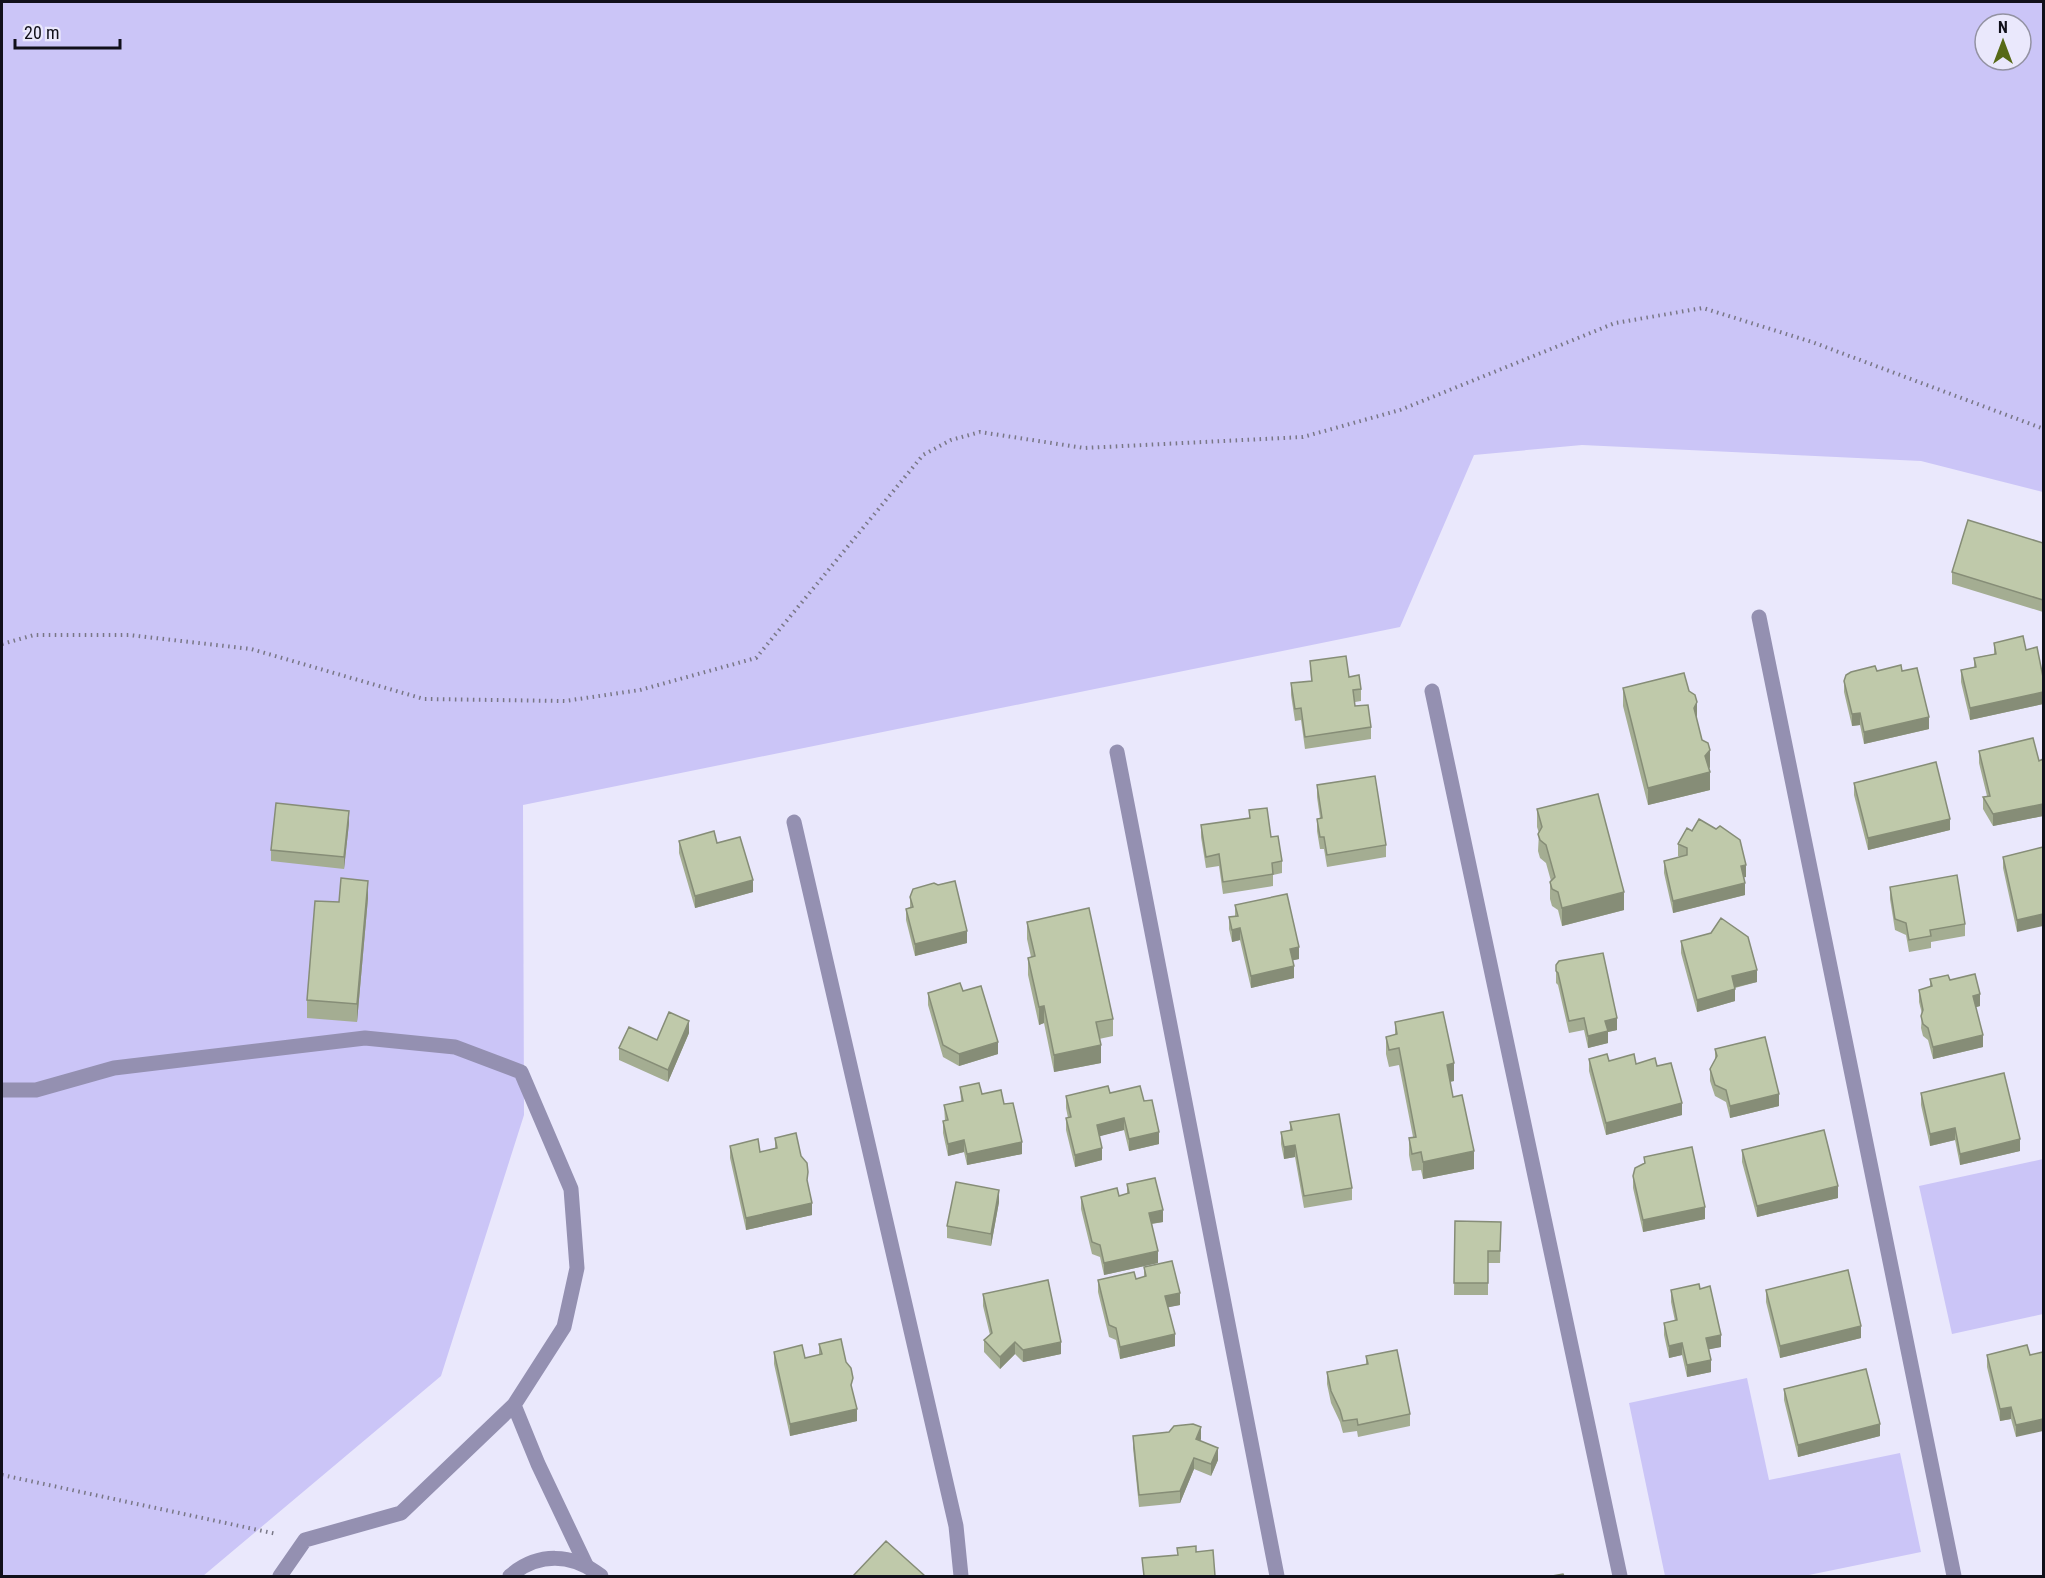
<svg xmlns="http://www.w3.org/2000/svg" width="2045" height="1578" font-family="'Roboto Condensed',sans-serif">
<style>
.green{fill:#cbc5f7;fill-rule:evenodd}
.lines{fill:none;stroke-linecap:round;stroke-linejoin:round}
.path{stroke:#797786;stroke-width:4;stroke-dasharray:1.5 4.5;stroke-linecap:butt}
.minor{stroke:#9490b1;stroke-width:15}
.tertiary{stroke:#9490b1;stroke-width:15}
.wall{fill:#a4ad92}
.shaded-wall{fill:#868d77}
.building{fill:#bfc9aa;stroke:#868d77;stroke-width:1.5}
</style>
<rect width="100%" height="100%" fill="#eae8fc"/>
<path class="green" d="M 2,2 L 2043,2 L 2043,492 L 1921,461 L 1582,445 L 1474,455 L 1400,627 L 523,805 L 524,1115 L 441,1376 L 203,1576 L 2,1576 ZM 1985,24 L 2021,24 L 2021,60 L 1985,60 Z
M 2043,1159 L 2043,1314 L 1952,1334 L 1919,1186 Z
M 1747,1378 L 1769,1480 L 1900,1453 L 1921,1552 L 1804,1576 L 1665,1576 L 1629,1403 Z"/>
<g class="lines">
<path class="path" d="M 2,644 L 34,635 L 129,635 L 251,649 L 424,699 L 565,701 L 640,690 L 756,658 L 923,455 L 951,440 L 980,432 L 1084,448 L 1303,437 L 1400,410 L 1615,323 L 1703,308 L 1812,342 L 2044,429
M 2,1475 L 277,1534"/>
<path class="minor" d="M 1759,617 L 1954,1576
M 1432,691 L 1620,1576
M 1117,752 L 1277,1576
M 794,822 L 956,1526 L 961,1576
M 2,1090 L 36,1090 L 114,1068 L 365,1038 L 455,1047 L 521,1072 L 571,1189 L 577,1268 L 564,1327 L 514,1405 L 538,1464 L 586,1565
M 280,1576 L 305,1540 L 401,1513 L 514,1405"/>
<path class="tertiary" d="M 510,1576 C 538,1552 572,1553 601,1576"/>
</g>
<path class="wall" d="M 2043,543 L 2043,612 L 1952,584 L 1952,572 Z
M 1994,643 L 2026,650 L 2043,677 L 2043,704 L 1970,720 L 1961,682 L 1961,670 L 1974,667 L 1974,658 L 1994,654 Z
M 1310,661 L 1349,677 L 1361,689 L 1361,701 L 1355,702 L 1355,706 L 1371,727 L 1371,739 L 1305,749 L 1301,720 L 1295,721 L 1291,695 L 1291,683 L 1311,681 Z
M 1877,671 L 1929,729 L 1864,744 L 1860,725 L 1852,726 L 1844,692 L 1844,681 Z
M 1623,688 L 1696,720 L 1702,740 L 1710,767 L 1709,769 L 1710,790 L 1648,805 L 1623,706 Z
M 1979,751 L 2039,761 L 2043,759 L 2043,816 L 1993,826 L 1983,809 L 1983,797 L 1987,796 L 1979,763 Z
M 1854,783 L 1950,830 L 1868,850 L 1854,795 Z
M 1317,785 L 1386,845 L 1386,857 L 1327,867 L 1324,849 L 1320,849 L 1317,831 L 1317,819 L 1320,818 L 1317,797 Z
M 1537,809 L 1624,910 L 1562,926 L 1558,910 L 1552,906 L 1550,899 L 1550,882 L 1551,881 L 1546,863 L 1540,858 L 1538,851 L 1539,833 L 1537,827 Z
M 1249,810 L 1271,837 L 1282,861 L 1282,873 L 1273,875 L 1273,886 L 1223,894 L 1219,866 L 1206,868 L 1201,837 L 1201,825 L 1249,818 Z
M 349,823 L 344,869 L 271,861 L 271,850 Z
M 679,841 L 717,843 L 753,892 L 695,908 L 679,853 Z
M 1678,844 L 1746,877 L 1744,877 L 1745,895 L 1673,913 L 1664,873 L 1664,861 L 1680,857 L 1678,856 Z
M 2043,847 L 2017,932 L 2003,868 L 2003,857 Z
M 938,885 L 967,943 L 915,956 L 906,920 L 906,909 L 910,907 L 910,897 Z
M 1890,887 L 1965,924 L 1965,936 L 1931,942 L 1931,948 L 1909,952 L 1906,935 L 1895,930 L 1890,899 Z
M 368,898 L 357,1022 L 307,1018 L 307,1000 L 339,902 Z
M 1235,905 L 1299,959 L 1292,960 L 1294,978 L 1251,988 L 1240,940 L 1232,942 L 1229,929 L 1229,917 L 1235,916 Z
M 1027,922 L 1113,1019 L 1113,1036 L 1099,1039 L 1101,1063 L 1054,1072 L 1044,1023 L 1039,1025 L 1028,975 L 1028,958 L 1031,957 L 1027,939 Z
M 1681,941 L 1757,982 L 1735,988 L 1735,1001 L 1697,1012 L 1681,953 Z
M 1556,971 L 1617,1030 L 1608,1032 L 1608,1043 L 1588,1048 L 1584,1030 L 1569,1033 L 1558,985 L 1556,983 Z
M 1930,979 L 1950,980 L 1980,1006 L 1976,1007 L 1983,1047 L 1933,1059 L 1928,1040 L 1923,1036 L 1921,1028 L 1922,1014 L 1919,1002 L 1919,990 L 1930,987 Z
M 963,991 L 998,1054 L 959,1066 L 943,1057 L 928,1005 L 928,993 Z
M 1395,1022 L 1454,1081 L 1450,1082 L 1453,1097 L 1474,1169 L 1423,1179 L 1421,1170 L 1412,1171 L 1409,1155 L 1409,1138 L 1413,1137 L 1399,1065 L 1389,1067 L 1386,1054 L 1386,1037 L 1395,1035 Z
M 689,1033 L 668,1082 L 619,1060 L 619,1048 Z
M 1715,1049 L 1779,1106 L 1730,1118 L 1726,1102 L 1715,1096 L 1710,1081 L 1710,1069 L 1715,1060 Z
M 1589,1059 L 1657,1066 L 1682,1115 L 1606,1135 L 1589,1071 Z
M 960,1087 L 982,1094 L 1004,1104 L 1022,1154 L 967,1165 L 964,1152 L 948,1156 L 943,1133 L 943,1121 L 945,1121 L 944,1105 L 961,1101 Z
M 1110,1093 L 1144,1101 L 1159,1144 L 1129,1151 L 1124,1130 L 1099,1136 L 1102,1160 L 1075,1167 L 1066,1130 L 1066,1118 L 1068,1118 L 1066,1108 L 1066,1096 Z
M 1921,1093 L 2020,1151 L 1960,1165 L 1955,1140 L 1930,1146 L 1921,1105 Z
M 1290,1122 L 1352,1188 L 1352,1200 L 1304,1208 L 1295,1157 L 1284,1159 L 1281,1144 L 1281,1132 L 1290,1130 Z
M 775,1138 L 808,1185 L 812,1215 L 746,1230 L 730,1158 L 730,1146 L 760,1152 L 775,1149 Z
M 1742,1150 L 1838,1198 L 1757,1217 L 1742,1162 Z
M 1644,1157 L 1705,1219 L 1643,1232 L 1633,1188 L 1633,1176 L 1644,1163 Z
M 1127,1184 L 1163,1222 L 1152,1224 L 1158,1263 L 1104,1275 L 1100,1257 L 1092,1254 L 1081,1209 L 1081,1197 L 1119,1196 L 1127,1194 Z
M 999,1202 L 991,1246 L 947,1238 L 947,1226 Z
M 1455,1221 L 1501,1222 L 1500,1263 L 1488,1263 L 1488,1295 L 1454,1295 Z
M 1144,1267 L 1180,1305 L 1168,1307 L 1175,1346 L 1120,1359 L 1116,1340 L 1109,1337 L 1098,1292 L 1098,1280 L 1136,1279 L 1144,1277 Z
M 1671,1290 L 1721,1347 L 1709,1349 L 1711,1372 L 1687,1377 L 1682,1355 L 1669,1358 L 1664,1335 L 1664,1323 L 1675,1321 L 1671,1302 Z
M 1766,1290 L 1861,1338 L 1780,1358 L 1766,1302 Z
M 983,1294 L 1061,1354 L 1023,1362 L 1015,1354 L 1000,1369 L 984,1352 L 984,1340 L 990,1335 L 983,1306 Z
M 819,1344 L 852,1391 L 857,1421 L 790,1436 L 774,1364 L 774,1352 L 805,1358 L 819,1355 Z
M 2027,1345 L 2016,1437 L 2011,1419 L 2000,1421 L 1987,1367 L 1987,1355 Z
M 1366,1356 L 1410,1414 L 1410,1426 L 1358,1437 L 1357,1431 L 1343,1433 L 1340,1422 L 1331,1403 L 1327,1384 L 1327,1372 L 1366,1364 Z
M 1784,1389 L 1880,1436 L 1798,1457 L 1784,1400 Z
M 1133,1436 L 1201,1439 L 1200,1440 L 1218,1460 L 1211,1476 L 1194,1469 L 1180,1503 L 1139,1507 L 1133,1448 Z"/>
<path class="shaded-wall" d="M 2043,692 L 2043,704 L 1970,720 L 1970,708 Z
M 1697,702 L 1697,719 L 1694,708 Z
M 1860,713 L 1860,725 L 1852,726 L 1852,714 Z
M 1929,717 L 1929,729 L 1864,744 L 1864,732 Z
M 1710,750 L 1710,767 L 1706,773 L 1710,772 L 1710,790 L 1648,805 L 1648,788 L 1705,756 Z
M 2043,804 L 2043,816 L 1993,826 L 1993,814 Z
M 349,811 L 349,823 L 344,869 L 344,857 Z
M 1950,819 L 1950,830 L 1868,850 L 1868,838 Z
M 1746,865 L 1746,877 L 1741,878 L 1741,866 Z
M 753,880 L 753,892 L 695,908 L 695,896 Z
M 368,881 L 368,898 L 357,1022 L 357,1004 Z
M 1745,883 L 1745,895 L 1673,913 L 1673,901 Z
M 1624,892 L 1624,910 L 1562,926 L 1562,908 Z
M 2043,914 L 2043,926 L 2017,932 L 2017,920 Z
M 1240,928 L 1240,940 L 1232,942 L 1232,930 Z
M 967,931 L 967,943 L 915,956 L 915,944 Z
M 1299,947 L 1299,959 L 1290,961 L 1290,949 Z
M 1294,966 L 1294,978 L 1251,988 L 1251,976 Z
M 1757,970 L 1757,982 L 1732,988 L 1732,976 Z
M 1735,989 L 1735,1001 L 1697,1012 L 1697,1000 Z
M 1980,994 L 1980,1006 L 1973,1008 L 1973,996 Z
M 1044,1006 L 1044,1023 L 1039,1025 L 1039,1007 Z
M 1617,1018 L 1617,1030 L 1608,1032 L 1608,1043 L 1588,1048 L 1588,1036 L 1605,1021 Z
M 689,1021 L 689,1033 L 668,1082 L 668,1070 Z
M 1983,1035 L 1983,1047 L 1933,1059 L 1933,1047 Z
M 998,1042 L 998,1054 L 959,1066 L 959,1054 Z
M 1101,1045 L 1101,1063 L 1054,1072 L 1054,1055 Z
M 1454,1063 L 1454,1081 L 1447,1082 L 1447,1065 Z
M 1779,1094 L 1779,1106 L 1730,1118 L 1730,1106 Z
M 1682,1103 L 1682,1115 L 1606,1135 L 1606,1123 Z
M 1124,1118 L 1124,1130 L 1097,1137 L 1097,1125 Z
M 1955,1128 L 1955,1140 L 1930,1146 L 1930,1134 Z
M 1159,1132 L 1159,1144 L 1129,1151 L 1129,1139 Z
M 2020,1139 L 2020,1151 L 1960,1165 L 1960,1154 Z
M 964,1140 L 964,1152 L 948,1156 L 948,1144 Z
M 1022,1142 L 1022,1154 L 967,1165 L 967,1154 Z
M 1295,1145 L 1295,1157 L 1284,1159 L 1284,1147 Z
M 1102,1148 L 1102,1160 L 1075,1167 L 1075,1155 Z
M 1474,1151 L 1474,1169 L 1423,1179 L 1423,1162 Z
M 1838,1186 L 1838,1198 L 1757,1217 L 1757,1206 Z
M 999,1190 L 999,1202 L 991,1246 L 991,1234 Z
M 812,1203 L 812,1215 L 746,1230 L 746,1218 Z
M 1705,1207 L 1705,1219 L 1643,1232 L 1643,1220 Z
M 1163,1210 L 1163,1222 L 1149,1224 L 1149,1213 Z
M 1158,1251 L 1158,1263 L 1104,1275 L 1104,1263 Z
M 1180,1293 L 1180,1305 L 1165,1308 L 1165,1296 Z
M 1861,1326 L 1861,1338 L 1780,1358 L 1780,1346 Z
M 1175,1334 L 1175,1346 L 1120,1359 L 1120,1347 Z
M 1721,1335 L 1721,1347 L 1706,1350 L 1706,1338 Z
M 1015,1342 L 1015,1354 L 1000,1369 L 1000,1357 Z
M 1061,1342 L 1061,1354 L 1023,1362 L 1023,1350 Z
M 1682,1343 L 1682,1355 L 1669,1358 L 1669,1346 Z
M 1711,1360 L 1711,1372 L 1687,1377 L 1687,1365 Z
M 2011,1407 L 2011,1419 L 2000,1421 L 2000,1409 Z
M 857,1409 L 857,1421 L 790,1436 L 790,1424 Z
M 2043,1419 L 2043,1431 L 2016,1437 L 2016,1425 Z
M 1880,1424 L 1880,1436 L 1798,1457 L 1798,1445 Z
M 1201,1427 L 1201,1439 L 1196,1451 L 1196,1439 Z
M 1218,1448 L 1218,1460 L 1211,1476 L 1211,1464 Z
M 1194,1458 L 1194,1469 L 1180,1503 L 1180,1491 Z"/>
<path class="building" d="M 1968,520 L 2043,543 L 2043,600 L 1952,572 Z
M 2023,636 L 2026,650 L 2037,647 L 2043,677 L 2043,692 L 1970,708 L 1961,670 L 1976,667 L 1974,658 L 1996,654 L 1994,643 Z
M 1346,656 L 1349,677 L 1359,675 L 1361,689 L 1353,690 L 1355,706 L 1368,705 L 1371,727 L 1305,737 L 1301,708 L 1295,709 L 1291,683 L 1312,681 L 1310,661 Z
M 1901,665 L 1902,671 L 1917,668 L 1929,717 L 1864,732 L 1860,713 L 1852,714 L 1844,681 L 1846,675 L 1851,672 L 1875,666 L 1877,671 Z
M 1684,673 L 1689,691 L 1695,695 L 1697,702 L 1694,708 L 1702,740 L 1708,743 L 1710,750 L 1705,756 L 1710,772 L 1648,788 L 1623,688 Z
M 2033,738 L 2039,761 L 2043,759 L 2043,804 L 1993,814 L 1983,797 L 1990,796 L 1979,751 Z
M 1936,762 L 1950,819 L 1868,838 L 1854,783 Z
M 1375,776 L 1386,845 L 1327,855 L 1324,837 L 1320,837 L 1317,819 L 1322,818 L 1317,785 Z
M 1598,794 L 1624,892 L 1562,908 L 1558,892 L 1552,889 L 1550,882 L 1555,877 L 1546,845 L 1540,840 L 1538,834 L 1542,827 L 1537,809 Z
M 276,803 L 349,811 L 344,857 L 271,850 Z
M 1267,808 L 1271,837 L 1278,836 L 1282,861 L 1272,863 L 1273,874 L 1223,882 L 1219,854 L 1206,857 L 1201,825 L 1250,818 L 1249,810 Z
M 1699,819 L 1716,829 L 1720,826 L 1740,840 L 1746,865 L 1741,866 L 1745,883 L 1673,901 L 1664,861 L 1687,855 L 1687,848 L 1678,844 L 1687,828 L 1692,831 Z
M 714,831 L 717,843 L 740,837 L 753,880 L 695,896 L 679,841 Z
M 2043,847 L 2043,914 L 2017,920 L 2003,857 Z
M 1957,875 L 1965,924 L 1930,930 L 1931,936 L 1909,940 L 1906,923 L 1895,919 L 1890,887 Z
M 341,878 L 368,881 L 357,1004 L 307,1000 L 315,901 L 339,902 Z
M 955,881 L 967,931 L 915,944 L 906,909 L 913,907 L 910,897 L 913,889 L 934,883 L 938,885 Z
M 1287,894 L 1299,947 L 1290,949 L 1294,966 L 1251,976 L 1240,928 L 1232,930 L 1229,917 L 1238,916 L 1235,905 Z
M 1089,908 L 1113,1019 L 1096,1022 L 1101,1045 L 1054,1055 L 1044,1006 L 1039,1007 L 1028,958 L 1035,956 L 1027,922 Z
M 1721,918 L 1748,937 L 1757,970 L 1732,976 L 1735,989 L 1697,1000 L 1681,941 L 1711,933 Z
M 1603,953 L 1617,1018 L 1605,1021 L 1608,1031 L 1588,1036 L 1584,1018 L 1569,1021 L 1558,973 L 1556,971 L 1556,965 L 1559,961 Z
M 1975,974 L 1980,994 L 1973,996 L 1983,1035 L 1933,1047 L 1928,1028 L 1923,1024 L 1921,1016 L 1923,1010 L 1919,990 L 1932,986 L 1930,979 L 1948,975 L 1950,980 Z
M 960,983 L 963,991 L 981,986 L 998,1042 L 959,1054 L 943,1045 L 928,993 Z
M 669,1012 L 689,1021 L 668,1070 L 619,1048 L 629,1027 L 657,1040 Z
M 1443,1012 L 1454,1063 L 1447,1065 L 1453,1097 L 1462,1095 L 1474,1151 L 1423,1162 L 1421,1152 L 1412,1154 L 1409,1138 L 1416,1137 L 1399,1048 L 1389,1050 L 1386,1037 L 1397,1034 L 1395,1022 Z
M 1765,1037 L 1779,1094 L 1730,1106 L 1726,1090 L 1715,1085 L 1710,1069 L 1717,1056 L 1715,1049 Z
M 1607,1054 L 1609,1061 L 1634,1054 L 1636,1064 L 1655,1058 L 1657,1066 L 1671,1063 L 1682,1103 L 1606,1123 L 1589,1059 Z
M 2004,1073 L 2020,1139 L 1960,1154 L 1955,1128 L 1930,1134 L 1921,1093 Z
M 979,1083 L 982,1094 L 1001,1090 L 1004,1104 L 1013,1103 L 1022,1142 L 967,1154 L 964,1140 L 948,1144 L 943,1121 L 948,1120 L 944,1105 L 963,1101 L 960,1087 Z
M 1108,1086 L 1110,1093 L 1140,1086 L 1144,1101 L 1152,1100 L 1159,1132 L 1129,1139 L 1124,1118 L 1097,1125 L 1102,1148 L 1075,1155 L 1066,1118 L 1071,1117 L 1066,1096 Z
M 1339,1114 L 1352,1188 L 1304,1196 L 1295,1145 L 1284,1147 L 1281,1132 L 1292,1130 L 1290,1122 Z
M 1824,1130 L 1838,1186 L 1757,1206 L 1742,1150 Z
M 796,1133 L 801,1156 L 807,1163 L 808,1172 L 807,1180 L 812,1203 L 746,1218 L 730,1146 L 758,1139 L 760,1152 L 777,1148 L 775,1138 Z
M 1692,1147 L 1705,1207 L 1643,1220 L 1633,1176 L 1635,1168 L 1645,1163 L 1644,1157 Z
M 1155,1178 L 1163,1210 L 1149,1213 L 1158,1251 L 1104,1263 L 1100,1245 L 1092,1242 L 1081,1197 L 1117,1188 L 1119,1196 L 1129,1193 L 1127,1184 Z
M 956,1182 L 999,1190 L 991,1234 L 947,1226 Z
M 1455,1221 L 1501,1222 L 1500,1251 L 1488,1251 L 1488,1283 L 1454,1283 Z
M 1172,1261 L 1180,1293 L 1165,1296 L 1175,1334 L 1120,1347 L 1116,1328 L 1109,1325 L 1098,1280 L 1134,1272 L 1136,1279 L 1146,1276 L 1144,1267 Z
M 1848,1270 L 1861,1326 L 1780,1346 L 1766,1290 Z
M 1048,1280 L 1061,1342 L 1023,1350 L 1015,1342 L 1000,1357 L 984,1340 L 992,1333 L 983,1294 Z
M 1699,1284 L 1700,1289 L 1710,1286 L 1721,1335 L 1706,1338 L 1711,1360 L 1687,1365 L 1682,1343 L 1669,1346 L 1664,1323 L 1677,1320 L 1671,1290 Z
M 841,1339 L 846,1362 L 851,1368 L 853,1378 L 851,1385 L 857,1409 L 790,1424 L 774,1352 L 802,1345 L 805,1358 L 822,1354 L 819,1344 Z
M 2027,1345 L 2030,1355 L 2043,1352 L 2043,1419 L 2016,1425 L 2011,1407 L 2000,1409 L 1987,1355 Z
M 1397,1350 L 1410,1414 L 1358,1425 L 1357,1419 L 1343,1421 L 1340,1410 L 1331,1391 L 1327,1372 L 1368,1364 L 1366,1356 Z
M 1866,1369 L 1880,1424 L 1798,1445 L 1784,1389 Z
M 1193,1424 L 1201,1427 L 1196,1439 L 1218,1448 L 1211,1464 L 1194,1458 L 1180,1491 L 1139,1495 L 1133,1436 L 1169,1432 L 1174,1426 Z
M 886,1541 L 925,1576 L 853,1576 Z
M 1196,1546 L 1196,1552 L 1213,1550 L 1215,1576 L 1144,1576 L 1142,1558 L 1178,1555 L 1177,1548 Z
M 1563,1574 L 1564,1576 L 1552,1576 Z"/>
<rect width="2045" height="1578" fill="none" stroke="#11101a" stroke-width="6"/>
<g transform="translate(2003 42)"><circle r="28" fill="#eae8fc" stroke="#9392a2" stroke-width="1.5"/>
<path d="M0-4.5L10 22L0 15L-10 22Z" fill="#566916"/>
<text y="-9" font-size="16" font-weight="bold" text-anchor="middle" fill="#11101a">N</text>
</g>
<path d="M15 39v9h105v-9" fill="none" stroke="#11101a" stroke-width="3"/>
<text x="24" y="39" font-size="18" fill="#11101a" stroke="#eae8fc" stroke-width="4.5" paint-order="stroke">20 m</text>
</svg>
